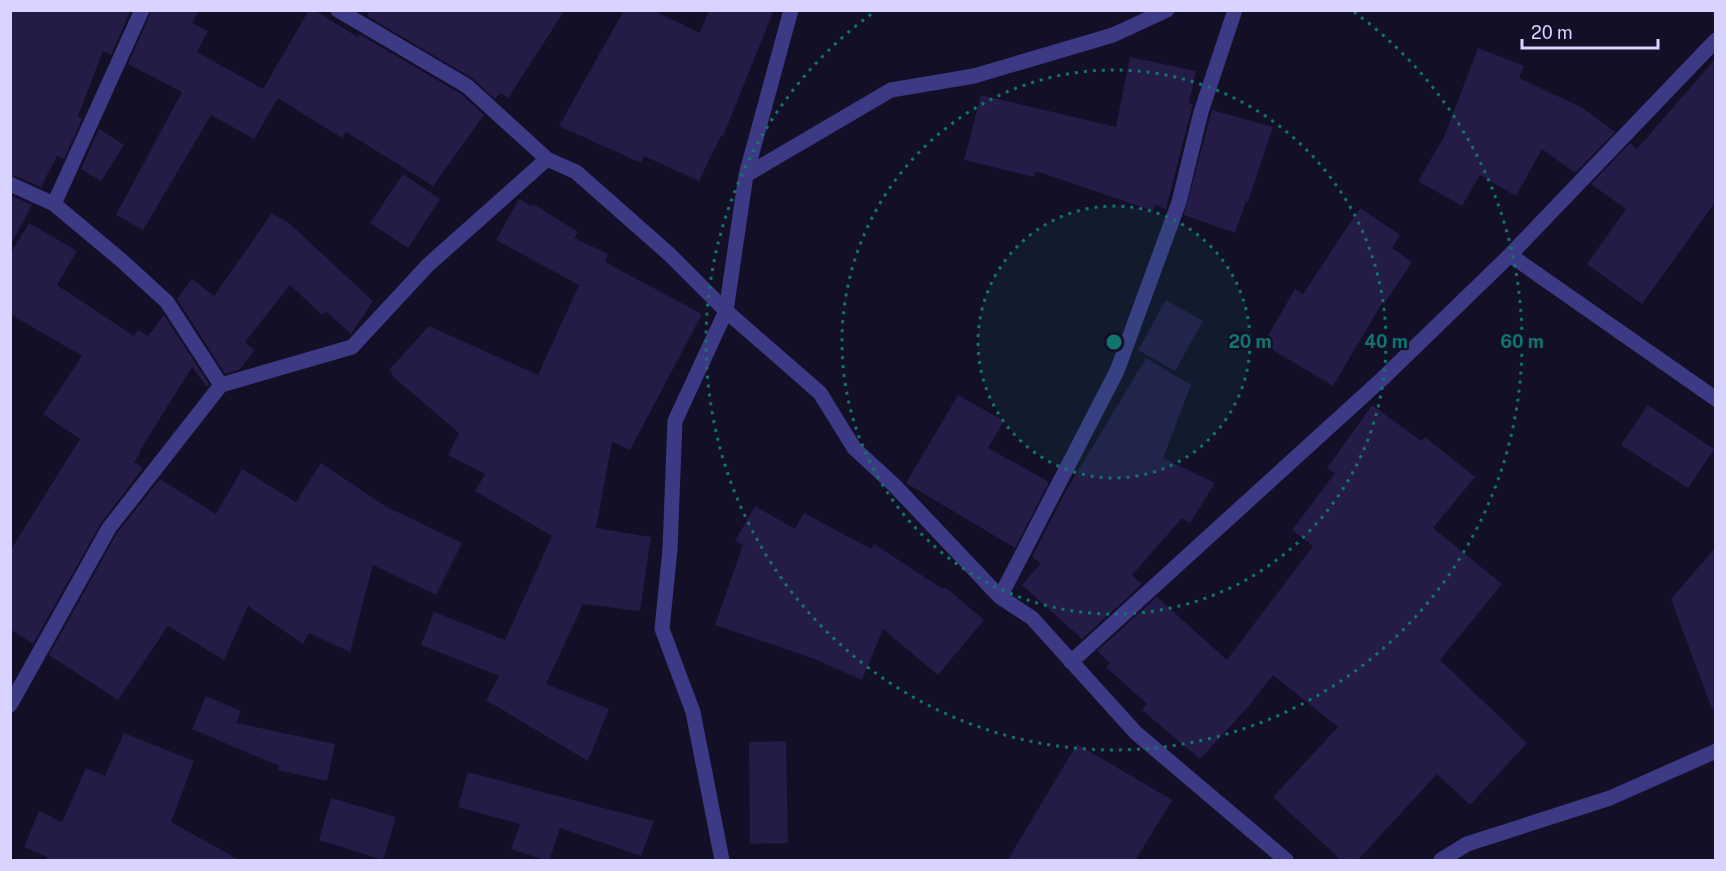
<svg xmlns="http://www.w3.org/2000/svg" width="1726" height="871" font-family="'Public Sans',sans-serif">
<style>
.building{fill:#241b47}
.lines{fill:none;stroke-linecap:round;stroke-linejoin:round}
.minor{stroke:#3d3a85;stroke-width:15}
.ring{fill:none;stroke:#0f766e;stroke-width:3;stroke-dasharray:3 6}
.centre{fill:#0f766e;stroke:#130f26;stroke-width:3}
.ring-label{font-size:18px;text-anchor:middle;font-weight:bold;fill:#0f766e;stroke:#130f26;stroke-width:4.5;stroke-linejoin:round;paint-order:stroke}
</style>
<rect width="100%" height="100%" fill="#130f26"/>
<path class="building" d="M 10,10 L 131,10 L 111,55 L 103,51 L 78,116 L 82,119 L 64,159 L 57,156 L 41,187 L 10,174 Z
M 152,10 L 199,10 L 192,23 L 208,31 L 197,52 L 263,89 L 309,10 L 314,10 L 358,37 L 359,34 L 461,94 L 484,115 L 433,186 L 346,132 L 342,138 L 278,98 L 254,139 L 211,115 L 143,230 L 116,215 L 182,92 L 128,64 Z
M 370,10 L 565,10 L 508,98 L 500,93 L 495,99 L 472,78 L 367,16 Z
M 624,10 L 652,10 L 700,33 L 709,10 L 774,10 L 723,136 L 721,136 L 699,181 L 644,156 L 641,163 L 559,126 Z
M 1478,48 L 1524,66 L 1519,78 L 1583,108 L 1615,132 L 1575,173 L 1542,149 L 1516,196 L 1480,175 L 1462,206 L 1418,181 L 1444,137 Z
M 1130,57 L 1196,71 L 1189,103 L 1193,104 L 1166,209 L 1155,205 L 1153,211 L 1036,171 L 1034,177 L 964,160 L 981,95 L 1116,127 Z
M 1716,58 L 1716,201 L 1642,304 L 1587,264 L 1626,209 L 1591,184 L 1630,143 L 1637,149 Z
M 1212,110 L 1273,127 L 1248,202 L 1246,201 L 1235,233 L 1184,215 Z
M 99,129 L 124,145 L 101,181 L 81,169 Z
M 403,174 L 440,199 L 408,248 L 370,223 Z
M 10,195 L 32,205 L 10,246 Z
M 519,199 L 532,206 L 533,204 L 578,232 L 574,238 L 608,254 L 605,262 L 702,314 L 630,450 L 612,442 L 596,528 L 651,537 L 640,611 L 583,604 L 546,684 L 609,709 L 588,761 L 486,700 L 499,676 L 421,645 L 434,612 L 505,640 L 552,536 L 475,491 L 485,474 L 448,455 L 459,433 L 391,375 L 393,373 L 389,370 L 429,326 L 538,375 L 579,285 L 496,240 Z
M 1360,208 L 1400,235 L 1392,248 L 1412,262 L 1384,304 L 1382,303 L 1333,386 L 1263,344 L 1295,289 L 1303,294 Z
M 272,213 L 290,224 L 373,301 L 351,334 L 326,311 L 322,315 L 290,285 L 245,342 L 255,350 L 239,370 L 225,374 L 177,299 L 192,279 L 214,296 Z
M 29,223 L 77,251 L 57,285 L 134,336 L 138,330 L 148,336 L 164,315 L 209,384 L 207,387 L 192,367 L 140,450 L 141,451 L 134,462 L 143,468 L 101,523 L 33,644 L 10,629 L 10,551 L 80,439 L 43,414 L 82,356 L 10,314 L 10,254 Z
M 1166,300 L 1203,321 L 1175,371 L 1138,350 Z
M 1146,358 L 1191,385 L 1163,458 L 1215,483 L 1190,523 L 1182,518 L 1132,575 L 1142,584 L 1082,639 L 1022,585 L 1041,563 L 1032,557 L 1066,491 Z
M 958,395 L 1004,421 L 988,448 L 1049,482 L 1015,548 L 906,483 Z
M 1372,405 L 1421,441 L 1425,437 L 1475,477 L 1433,528 L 1502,584 L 1440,660 L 1527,743 L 1470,805 L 1437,774 L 1357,861 L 1342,861 L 1273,797 L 1338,727 L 1273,675 L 1247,708 L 1200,759 L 1142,710 L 1147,704 L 1106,667 L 1110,663 L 1097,651 L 1157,597 L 1227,660 L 1313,546 L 1292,530 L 1335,473 L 1327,468 Z
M 1648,405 L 1714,449 L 1688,488 L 1621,445 Z
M 321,463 L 385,506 L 462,543 L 436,595 L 373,565 L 350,652 L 309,633 L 303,644 L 248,606 L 224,660 L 168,626 L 118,700 L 49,655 L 117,533 L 160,479 L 216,514 L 242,469 L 296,502 Z
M 755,506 L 795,529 L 804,513 L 871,549 L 874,544 L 943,589 L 945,587 L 984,620 L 938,675 L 883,629 L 862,680 L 812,658 L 715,625 L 743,545 L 735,541 Z
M 1716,547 L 1716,708 L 1712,709 L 1671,599 Z
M 206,696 L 241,711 L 236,723 L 335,744 L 327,781 L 278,770 L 279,766 L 192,729 Z
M 124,733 L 194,761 L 171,822 L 241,861 L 45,861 L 47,857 L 24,847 L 39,811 L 62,822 L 86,768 L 105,776 Z
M 786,741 L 788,843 L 750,844 L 749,742 Z
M 1077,744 L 1172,800 L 1135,861 L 1007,861 Z
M 468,772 L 569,799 L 654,821 L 641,856 L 560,828 L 549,861 L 547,861 L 511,849 L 520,824 L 458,807 Z
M 331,798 L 396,817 L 383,860 L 319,840 Z"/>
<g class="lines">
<path class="minor" d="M 338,10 L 467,86 L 547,159 L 576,172 L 669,254 L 726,311 L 675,421 L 670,549 L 662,629 L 693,712 L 722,860
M 791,10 L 746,175 L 726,311 L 820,393 L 854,448 L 895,486 L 1000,597 L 1032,618 L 1136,733 L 1286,860
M 746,175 L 891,90 L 974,76 L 1113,35 L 1167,10
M 10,184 L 54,204 L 121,260 L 167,302 L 221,385
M 54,204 L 142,10
M 1510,255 L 1716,399
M 1000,597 L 1117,371 L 1179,202 L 1201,112 L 1235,10
M 1071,662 L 1382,379 L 1510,255 L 1716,40
M 10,705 L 109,528 L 221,385 L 352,347 L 428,265 L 547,159
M 1441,860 L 1467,844 L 1610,798 L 1716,751"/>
</g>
<circle cx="1114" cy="342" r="136" fill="#0f766e" fill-opacity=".12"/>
<g class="ring">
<circle cx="1114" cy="342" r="136"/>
<circle cx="1114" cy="342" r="272"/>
<path d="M1354 12A408 408 0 1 1 874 12"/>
</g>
<circle cx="1114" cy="342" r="9" class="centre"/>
<g class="ring-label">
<text x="1250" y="348">20 m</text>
<text x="1386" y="348">40 m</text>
<text x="1522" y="348">60 m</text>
</g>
<rect width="1726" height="871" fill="none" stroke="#d9d4ff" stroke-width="24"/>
<path d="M1522 39v9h136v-9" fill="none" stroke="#d9d4ff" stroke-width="3"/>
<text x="1531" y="39" font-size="18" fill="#d9d4ff" stroke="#130f26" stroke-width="4.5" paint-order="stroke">20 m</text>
</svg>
